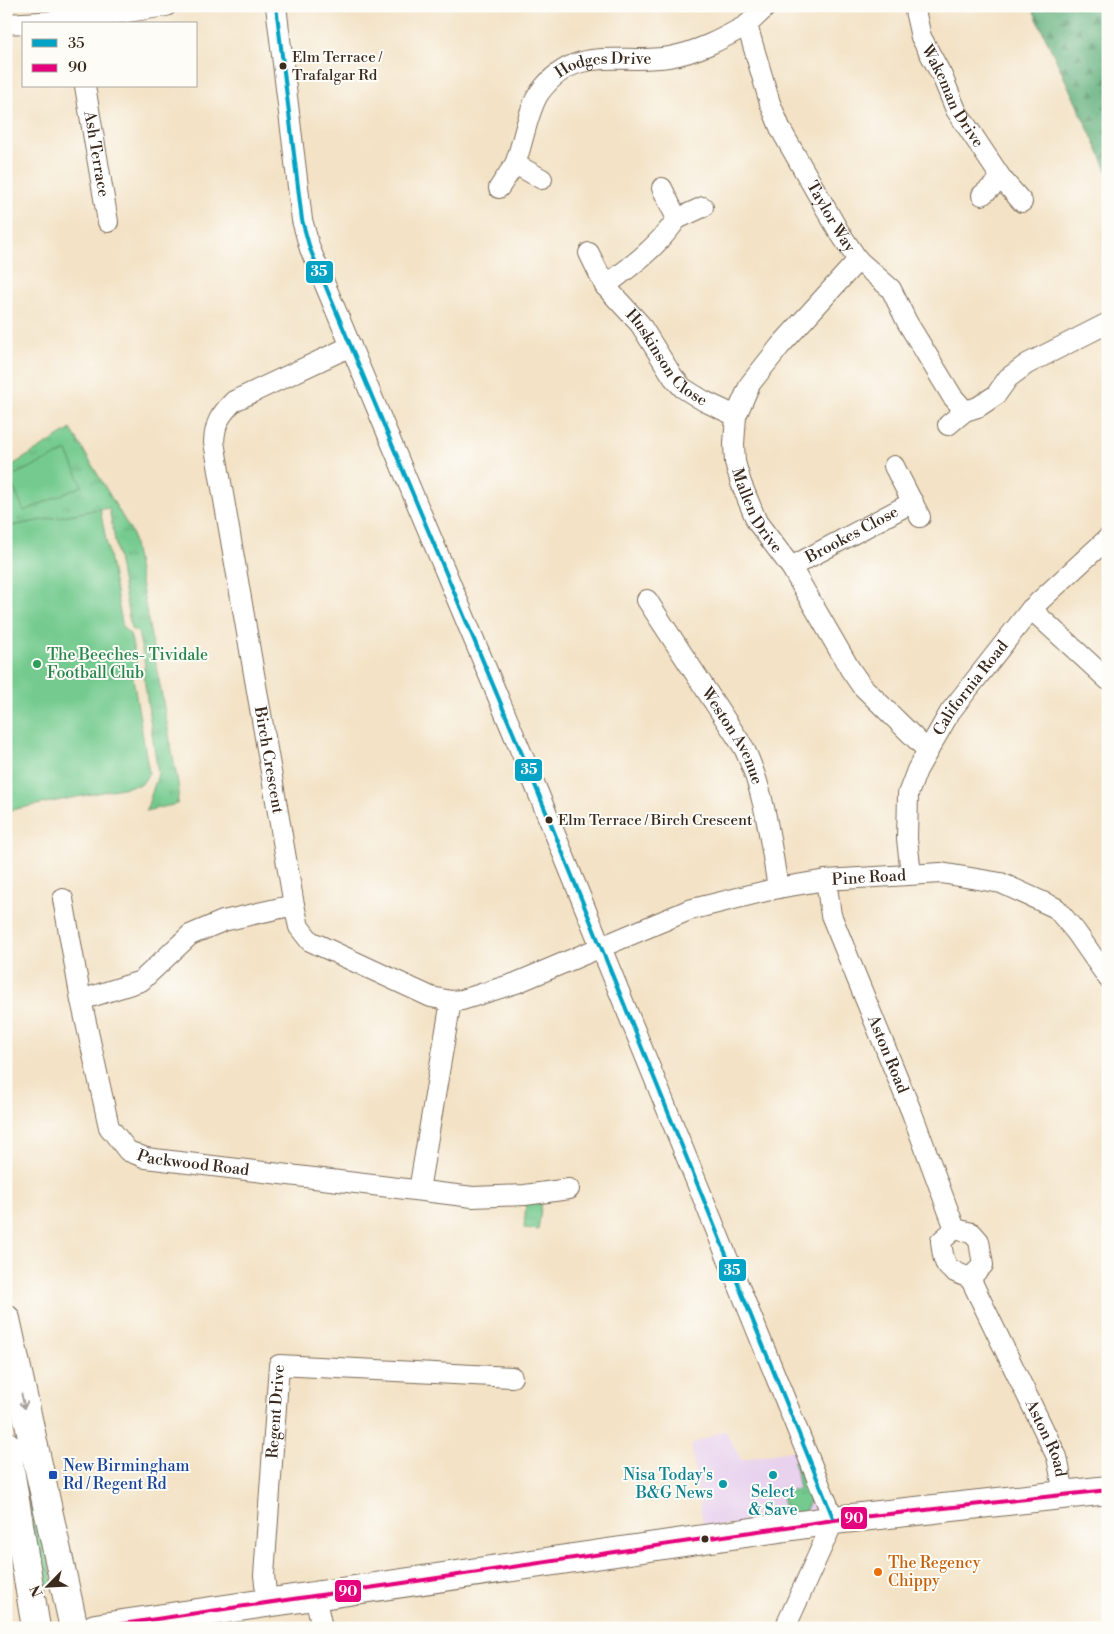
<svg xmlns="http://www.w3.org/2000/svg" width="1114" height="1634" font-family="'Libre Bodoni',serif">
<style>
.built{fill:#e8d2ee}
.grass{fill:url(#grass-tufts);stroke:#587a56}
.forest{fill:url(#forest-firs);stroke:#4e6c4c}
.pitch{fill:#75cb8f;stroke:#587a56}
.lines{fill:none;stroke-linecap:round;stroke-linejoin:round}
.street-casing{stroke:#7b6a58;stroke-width:22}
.secondary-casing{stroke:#7b6a58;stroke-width:30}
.highway-casing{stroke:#7b6a58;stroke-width:30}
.street{stroke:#fff;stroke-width:20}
.secondary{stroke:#fff;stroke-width:28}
.highway{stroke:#fff;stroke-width:28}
.bus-1-casing{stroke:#fdfcf7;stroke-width:8}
.bus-2-casing{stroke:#fdfcf7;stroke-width:8}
.bus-1{stroke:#03a3c5;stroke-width:4}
.bus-2{stroke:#e5007d;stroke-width:4}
.oneway{stroke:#a79f9a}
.bus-dot{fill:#3b2a1e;stroke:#fdfcf7;stroke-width:2}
.leisure-dot{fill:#2e9e5b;stroke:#fdfcf7;stroke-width:2}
.transit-dot{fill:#1a4fb4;stroke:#fdfcf7;stroke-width:2}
.culture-dot{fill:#0f9aa8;stroke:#fdfcf7;stroke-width:2}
.food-dot{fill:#e8710a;stroke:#fdfcf7;stroke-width:2}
.labels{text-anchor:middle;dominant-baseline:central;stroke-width:4;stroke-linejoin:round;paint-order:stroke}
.bus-label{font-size:15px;fill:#3b2a1e;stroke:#fdfcf7;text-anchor:start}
.street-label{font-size:16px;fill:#3b2a1e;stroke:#fdfcf7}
.leisure-label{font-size:16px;fill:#27864d;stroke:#fdfcf7;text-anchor:start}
.transit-label{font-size:16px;fill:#164399;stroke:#fdfcf7;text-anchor:start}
.culture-label{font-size:16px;fill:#0d838f;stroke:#fdfcf7;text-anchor:end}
.food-label{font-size:16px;fill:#c56008;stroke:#fdfcf7;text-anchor:start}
.line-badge{stroke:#fdfcf7;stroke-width:2}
.badge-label{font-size:14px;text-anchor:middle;font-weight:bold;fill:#fff}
</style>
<defs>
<pattern id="grass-tufts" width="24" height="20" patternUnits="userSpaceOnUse" patternTransform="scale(1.25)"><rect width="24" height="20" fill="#75cb8f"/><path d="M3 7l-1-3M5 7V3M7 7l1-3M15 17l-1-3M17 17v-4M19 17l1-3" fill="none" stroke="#66ae7b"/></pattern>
<pattern id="forest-firs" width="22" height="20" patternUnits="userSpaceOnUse" patternTransform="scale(1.25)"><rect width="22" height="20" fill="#60af7a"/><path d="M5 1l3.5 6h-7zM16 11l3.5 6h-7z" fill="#508f63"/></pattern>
</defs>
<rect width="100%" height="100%" fill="#fdfcf7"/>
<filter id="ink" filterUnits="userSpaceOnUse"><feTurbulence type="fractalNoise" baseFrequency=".02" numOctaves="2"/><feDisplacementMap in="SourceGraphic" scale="10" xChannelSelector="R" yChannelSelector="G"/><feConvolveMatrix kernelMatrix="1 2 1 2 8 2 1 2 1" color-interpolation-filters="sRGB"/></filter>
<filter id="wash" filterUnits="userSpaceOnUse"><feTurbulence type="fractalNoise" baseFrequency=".0096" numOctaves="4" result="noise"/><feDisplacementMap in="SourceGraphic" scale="20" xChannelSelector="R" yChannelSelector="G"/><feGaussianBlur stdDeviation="1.12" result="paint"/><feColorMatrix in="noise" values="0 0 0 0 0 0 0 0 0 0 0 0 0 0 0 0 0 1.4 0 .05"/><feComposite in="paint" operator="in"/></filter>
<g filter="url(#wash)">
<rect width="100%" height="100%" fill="#f3e2c5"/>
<path class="built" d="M 725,1430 L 741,1460 L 795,1450 L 834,1520 L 703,1526 L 691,1445 Z"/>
<path class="grass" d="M 71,429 L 132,533 L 179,789 L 177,804 L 146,811 L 158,774 L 143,671 L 145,665 L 138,632 L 131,629 L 109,508 L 6,527 L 6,469 Z
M 542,1202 L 538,1230 L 524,1228 L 526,1203 Z
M 16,1414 L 54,1585 L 40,1587 Z
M 799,1458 L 814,1492 L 803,1516 L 787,1518 L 781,1492 L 799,1489 L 794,1461 Z"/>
<path class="forest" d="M 1031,6 L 1104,6 L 1108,12 L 1108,172 Z"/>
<path class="pitch" d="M 67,451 L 82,486 L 24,511 L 9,477 Z
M 100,509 L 123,628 L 130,634 L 137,664 L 132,672 L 149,773 L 142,784 L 6,811 L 6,527 Z"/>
</g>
<g filter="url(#ink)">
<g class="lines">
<g class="street-casing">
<g id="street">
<path d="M 276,6 L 302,220 L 310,249 L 535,785 L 834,1520 L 785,1628"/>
<path id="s1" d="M 767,6 L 747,25 L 770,103 L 781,130 L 838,230 L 858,260 L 891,289 L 907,322 L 952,396 L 965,411"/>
<path id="s2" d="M 914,6 L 921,37 L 942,76 L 956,110 L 1002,179 L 1022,202"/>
<path d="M 6,24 L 75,20 L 166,6"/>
<path id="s3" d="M 85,86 L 108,222"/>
<path id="s4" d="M 515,164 C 523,144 528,108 540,92 C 576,43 619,65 669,57 C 698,52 722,39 747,25"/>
<path d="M 499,188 L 515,164 L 542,179"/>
<path d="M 662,188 L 677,219 L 703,207"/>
<path d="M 982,195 L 1002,179"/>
<path id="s5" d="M 677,219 C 658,246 632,266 605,286 L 640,324 L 673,377 L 683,388 L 704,401 L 736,416"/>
<path d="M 589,253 L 605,286"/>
<path id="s6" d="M 858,260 L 780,346 L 750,384 L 736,416 L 734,444 L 735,462 L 741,483 L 757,522 L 791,567 L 850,669 L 861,685 L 928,751"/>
<path id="s7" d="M 351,346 L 234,401 C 220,415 215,423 214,442 L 294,905 L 299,927 L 310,941 L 431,997 L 451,1001 L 462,1000 L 516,983 L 689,910 L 778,888 L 826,880 L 941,873 L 1001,883 L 1056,908 L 1076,932 L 1108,978"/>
<path d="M 948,425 L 965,411 L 978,407 L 996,395 L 1008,378 L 1027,364 L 1108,323"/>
<path d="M 894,466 L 920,517"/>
<path id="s8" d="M 791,567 L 913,502"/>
<path id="s9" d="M 647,600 L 744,748 C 765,792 770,840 778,888"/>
<path d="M 1031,609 L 1108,680"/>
<path id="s10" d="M 911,874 L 907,839 L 908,794 L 917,770 L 950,712 L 1031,609 L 1108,538"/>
<path id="s11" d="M 826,880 L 831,915 L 912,1113 L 955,1229"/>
<path id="s12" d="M 63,899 L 81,1000 L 109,1127 L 128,1151 L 146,1158 L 473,1197 L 525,1195 L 569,1189"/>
<path d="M 81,1000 L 141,981 L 190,935 L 223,921 L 294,905"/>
<path d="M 419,1190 L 451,1001"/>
<path id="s13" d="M 970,1278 L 983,1265 L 979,1241 L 972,1233 L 955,1229 L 941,1241 C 944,1267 945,1269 970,1278 L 1057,1457 L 1064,1493"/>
<path d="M 315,1595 L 322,1628"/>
<path id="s14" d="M 267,1601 L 264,1575 L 279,1365 L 512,1377"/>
</g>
</g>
<g class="secondary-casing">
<path id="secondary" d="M 95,1628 L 834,1520 L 1108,1490"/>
</g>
<g class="highway-casing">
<path id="highway" d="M 6,1319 L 74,1628
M 6,1445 L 36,1628"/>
</g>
<use href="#street" class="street"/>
<use href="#secondary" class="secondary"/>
<use href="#highway" class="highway"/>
<g class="bus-1-casing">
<path id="bus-1" d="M 276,6 L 302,220 L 310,249 L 535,785 L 834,1520"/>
</g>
<g class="bus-2-casing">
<path id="bus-2" d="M 95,1628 L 834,1520 L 1108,1490"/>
</g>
<use href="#bus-1" class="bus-1"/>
<use href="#bus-2" class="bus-2"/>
</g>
<defs><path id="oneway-shaft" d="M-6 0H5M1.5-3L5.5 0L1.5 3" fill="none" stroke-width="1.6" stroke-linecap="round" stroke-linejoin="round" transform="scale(1.25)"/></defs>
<use class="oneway" href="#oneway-shaft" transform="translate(23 1401) rotate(78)"/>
</g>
<g class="bus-dot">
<circle cx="283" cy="66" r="4.5"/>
<circle cx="549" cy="820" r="4.5"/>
<circle cx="705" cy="1539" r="4.5"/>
</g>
<circle class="leisure-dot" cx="37" cy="664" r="5"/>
<rect class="transit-dot" x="48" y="1470" width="10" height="10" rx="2.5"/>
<g class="culture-dot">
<circle cx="773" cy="1475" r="5"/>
<circle cx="723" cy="1484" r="5"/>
</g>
<circle class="food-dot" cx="878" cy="1572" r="5"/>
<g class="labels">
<g class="bus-label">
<text x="292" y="57">Elm Terrace /<tspan x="292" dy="18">Trafalgar Rd</tspan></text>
<text x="558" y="820">Elm Terrace / Birch Crescent</text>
</g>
<g class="street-label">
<text stroke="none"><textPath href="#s4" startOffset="150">Hodges Drive</textPath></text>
<text stroke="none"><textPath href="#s2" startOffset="99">Wakeman Drive</textPath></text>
<text stroke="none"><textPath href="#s3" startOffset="69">Ash Terrace</textPath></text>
<text stroke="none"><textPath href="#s1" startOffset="238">Taylor Way</textPath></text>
<text stroke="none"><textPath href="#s5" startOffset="194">Huskinson Close</textPath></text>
<text stroke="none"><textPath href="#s6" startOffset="299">Mallen Drive</textPath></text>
<text stroke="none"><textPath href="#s8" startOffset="69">Brookes Close</textPath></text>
<text stroke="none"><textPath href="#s10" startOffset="204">California Road</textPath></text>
<text stroke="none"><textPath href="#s9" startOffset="161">Weston Avenue</textPath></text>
<text stroke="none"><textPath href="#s7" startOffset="499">Birch Crescent</textPath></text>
<text stroke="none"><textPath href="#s7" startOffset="1279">Pine Road</textPath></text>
<text stroke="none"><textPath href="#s11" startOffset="186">Aston Road</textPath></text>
<text stroke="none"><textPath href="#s12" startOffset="330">Packwood Road</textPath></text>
<text stroke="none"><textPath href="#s14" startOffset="190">Regent Drive</textPath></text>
<text stroke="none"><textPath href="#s13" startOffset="319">Aston Road</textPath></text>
</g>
<g class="leisure-label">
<text x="47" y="655">The Beeches- Tividale<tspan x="47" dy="18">Football Club</tspan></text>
</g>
<g class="transit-label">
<text x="63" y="1466">New Birmingham<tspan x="63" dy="18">Rd / Regent Rd</tspan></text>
</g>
<g class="culture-label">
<text x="713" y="1475">Nisa Today's<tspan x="713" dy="18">B&amp;G News</tspan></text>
<text x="773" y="1492" text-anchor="middle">Select<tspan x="773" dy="18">&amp; Save</tspan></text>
</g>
<g class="food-label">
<text x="888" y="1563">The Regency<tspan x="888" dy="18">Chippy</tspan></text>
</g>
</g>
<g class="line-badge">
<rect x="305" y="260" width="29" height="24" rx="5" fill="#03a3c5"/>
<rect x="514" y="758" width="29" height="24" rx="5" fill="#03a3c5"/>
<rect x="718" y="1258" width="29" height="24" rx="5" fill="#03a3c5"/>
<rect x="840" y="1506" width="28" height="24" rx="5" fill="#e5007d"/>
<rect x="334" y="1579" width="28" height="24" rx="5" fill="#e5007d"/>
</g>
<g class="badge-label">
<text x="319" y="276">35</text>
<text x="529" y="774">35</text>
<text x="732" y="1275">35</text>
<text x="854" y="1523">90</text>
<text x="348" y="1596">90</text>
</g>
<rect width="1114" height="1634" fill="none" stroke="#fdfcf7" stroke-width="25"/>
<rect x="22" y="22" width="175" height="65" fill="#fdfcf7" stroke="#afa8a0"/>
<rect x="32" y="39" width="25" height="8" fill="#03a3c5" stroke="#afa8a0"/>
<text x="68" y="48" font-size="15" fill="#3b2a1e">35</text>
<rect x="32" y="64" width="25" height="8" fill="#e5007d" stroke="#afa8a0"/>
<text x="68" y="72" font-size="15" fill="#3b2a1e">90</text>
<g transform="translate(48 1586) rotate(246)" stroke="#fdfcf7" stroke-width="4" paint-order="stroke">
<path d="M0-4L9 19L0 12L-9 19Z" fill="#3b2a1e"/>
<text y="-8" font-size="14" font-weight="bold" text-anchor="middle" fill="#3b2a1e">N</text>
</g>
</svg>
